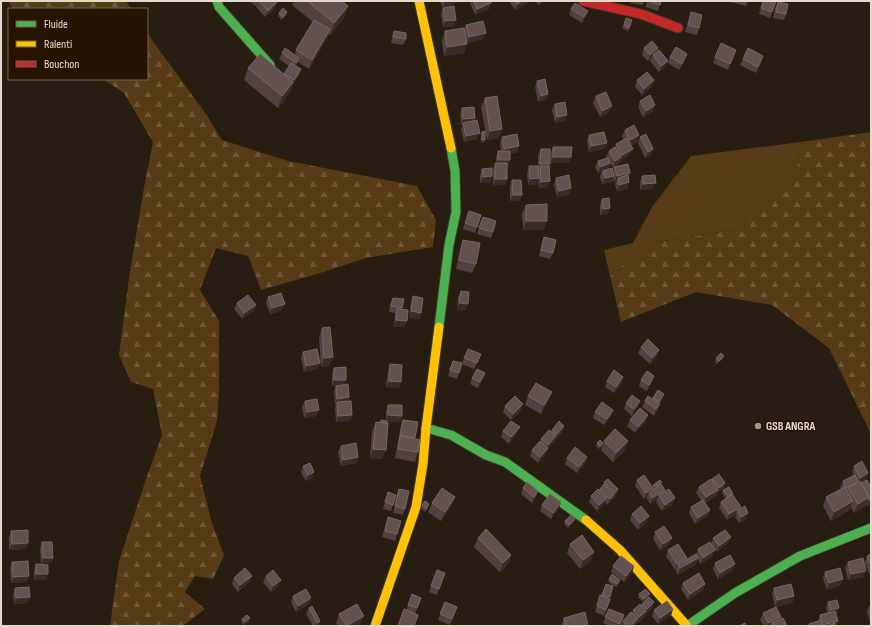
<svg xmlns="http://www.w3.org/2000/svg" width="872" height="627" font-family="'Sofia Sans Condensed',sans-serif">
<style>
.green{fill:#573a16}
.forest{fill:url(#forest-firs)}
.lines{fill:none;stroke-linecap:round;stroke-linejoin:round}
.fast-casing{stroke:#3f372e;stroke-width:11}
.slow-casing{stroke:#3f372e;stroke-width:11}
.jam-casing{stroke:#3f372e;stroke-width:11}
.fast{stroke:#4caf50;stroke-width:9}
.slow{stroke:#ffc107;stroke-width:9}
.jam{stroke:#c62828;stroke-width:9}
.wall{fill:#534040}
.shaded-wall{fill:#3b2b27}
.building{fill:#63514f;stroke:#776663}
.poi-dot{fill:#a2978a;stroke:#261400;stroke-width:1.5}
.labels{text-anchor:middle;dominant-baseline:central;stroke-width:3.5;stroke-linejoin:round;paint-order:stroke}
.poi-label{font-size:12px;font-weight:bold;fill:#e5d9cb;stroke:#261400;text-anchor:start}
</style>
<defs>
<pattern id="forest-firs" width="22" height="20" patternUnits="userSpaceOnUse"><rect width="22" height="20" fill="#573a16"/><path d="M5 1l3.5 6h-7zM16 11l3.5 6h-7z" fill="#6f5637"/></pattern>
</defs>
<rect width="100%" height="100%" fill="#271d10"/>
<path class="green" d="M 800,142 L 797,169 L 734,230 L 651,243 L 610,276 L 604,250 L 633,243 L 652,207 L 691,156 Z"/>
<path class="forest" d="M 8,1 L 126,1 L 131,9 L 13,9 Z
M 147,33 L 208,117 L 222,140 L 288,161 L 417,186 L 436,220 L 433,247 L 366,258 L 317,274 L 261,290 L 248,256 L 216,248 L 200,290 L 219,321 L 219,395 L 217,421 L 200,476 L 212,523 L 224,555 L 213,579 L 195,576 L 185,592 L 205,609 L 183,626 L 110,626 L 119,561 L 147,476 L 162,435 L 153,389 L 131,382 L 119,355 L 129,278 L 143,193 L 153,142 L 124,93 L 103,79 L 147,79 Z
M 871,132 L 871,434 L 829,348 L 772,305 L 696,292 L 621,322 L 610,276 L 651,243 L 734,230 L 797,169 L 800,142 Z"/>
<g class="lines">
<g class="fast-casing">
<path id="fast" d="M 217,1 L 219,7 L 270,65
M 439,327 L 449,245 L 456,212 L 455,171 L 451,148
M 426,428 L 451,435 L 486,455 L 505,462 L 586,520
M 687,626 L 735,593 L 800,556 L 871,528"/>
</g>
<g class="slow-casing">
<path id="slow" d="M 419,1 L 451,148
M 586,520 L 620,550 L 687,626
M 375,626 L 416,507 L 423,464 L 426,428 L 439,327"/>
</g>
<g class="jam-casing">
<path id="jam" d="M 583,1 L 641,14 L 678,28"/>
</g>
<use href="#fast" class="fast"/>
<use href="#slow" class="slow"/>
<use href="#jam" class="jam"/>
</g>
<path class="wall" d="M 250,1 L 276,1 L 277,2 L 275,8 L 265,17 L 256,7 L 257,3 L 255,6 Z
M 294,1 L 342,1 L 348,6 L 344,18 L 330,35 L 329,34 L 327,38 L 309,69 L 298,62 L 296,66 L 301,69 L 299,75 L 292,86 L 289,94 L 278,108 L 244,80 L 248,68 L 284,74 L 289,66 L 279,59 L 282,53 L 295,55 L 296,50 L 313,22 L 292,5 Z
M 440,1 L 458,1 L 458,2 L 445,7 L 456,20 L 454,26 L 443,27 L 441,14 L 443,8 Z
M 471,1 L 491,1 L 489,9 L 475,15 L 470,3 Z
M 509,1 L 528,1 L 528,3 L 515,10 Z
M 535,1 L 544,1 L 539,5 Z
M 631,1 L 644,1 L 643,5 L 630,3 Z
M 647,1 L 661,1 L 658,11 L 646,7 Z
M 731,1 L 748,1 L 746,6 L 731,2 Z
M 763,1 L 776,1 L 770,18 L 759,14 Z
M 778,2 L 786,14 L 784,20 L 773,18 L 775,8 Z
M 571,9 L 588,11 L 582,23 L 569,15 Z
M 691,12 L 699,28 L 697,35 L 685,32 Z
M 279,13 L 286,15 L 282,20 L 278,16 Z
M 626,18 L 632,20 L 628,31 L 622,28 Z
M 466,25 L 483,39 L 467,43 L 464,53 L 444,56 L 442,41 L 445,31 L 464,29 Z
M 394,31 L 406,39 L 403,45 L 391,43 L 392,37 Z
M 644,48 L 658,48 L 657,52 L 665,67 L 659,72 L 650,61 L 652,58 L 648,61 L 642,55 Z
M 687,54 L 685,60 L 679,70 L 668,63 L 670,57 Z
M 734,56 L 728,70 L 713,63 L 715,57 Z
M 743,59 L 761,62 L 756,73 L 740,65 Z
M 637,80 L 652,86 L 642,95 L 635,87 Z
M 537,81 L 548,94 L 546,100 L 538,102 L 535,87 Z
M 596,96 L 609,113 L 600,117 L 593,103 Z
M 485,98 L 499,138 L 487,140 L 481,107 Z
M 640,101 L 653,111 L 643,117 L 638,107 Z
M 555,104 L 567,115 L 565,121 L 555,123 L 552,110 Z
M 462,108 L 475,118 L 474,121 L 477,139 L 464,142 L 461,129 L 463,125 L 461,125 L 460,114 Z
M 625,130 L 637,142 L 631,145 L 630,155 L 620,161 L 619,163 L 613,167 L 609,162 L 610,163 L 608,169 L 613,171 L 614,167 L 628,178 L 629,182 L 627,189 L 617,191 L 615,184 L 616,182 L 614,182 L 613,178 L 612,182 L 602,184 L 600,177 L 602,171 L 598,173 L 595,167 L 598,161 L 607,158 L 606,157 L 609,151 L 615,148 L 616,144 L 624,140 L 622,136 Z
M 482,132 L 485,140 L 484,143 L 481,143 L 481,135 Z
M 589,135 L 607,143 L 604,149 L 589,152 L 587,141 Z
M 502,137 L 519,146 L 517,152 L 510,153 L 510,160 L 508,166 L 507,166 L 507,179 L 505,185 L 493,185 L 493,169 L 496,163 L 496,157 L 498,151 L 501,151 L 500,143 Z
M 640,137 L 651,155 L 645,158 L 638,143 Z
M 553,147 L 571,157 L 569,163 L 551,163 L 551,153 Z
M 541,149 L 550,164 L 548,187 L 539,188 L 538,180 L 537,184 L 528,185 L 527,173 L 529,166 L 538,168 L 538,155 Z
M 482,169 L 492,176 L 490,183 L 480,183 L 480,175 Z
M 642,176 L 653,189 L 640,190 L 640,182 Z
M 556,178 L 571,188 L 569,195 L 557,197 L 554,184 Z
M 512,180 L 522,195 L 519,201 L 510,201 L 510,186 Z
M 602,199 L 608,214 L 600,215 L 600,205 Z
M 526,205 L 544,230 L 523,230 L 522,214 Z
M 469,211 L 481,215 L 475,233 L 463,229 Z
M 483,217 L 493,232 L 491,238 L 477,234 Z
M 544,237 L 553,253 L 550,259 L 539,256 L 542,243 Z
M 463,240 L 476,264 L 472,273 L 456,269 L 460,249 Z
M 461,291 L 466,310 L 457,309 L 458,297 Z
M 413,296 L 421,313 L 419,319 L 409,318 L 411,302 Z
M 268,297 L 282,310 L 270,314 L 266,303 Z
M 393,298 L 402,308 L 402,309 L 405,327 L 394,327 L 395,313 L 389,312 L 390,304 Z
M 237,303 L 256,305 L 253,311 L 242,319 L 234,309 Z
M 322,328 L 333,357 L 329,366 L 321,367 L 319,337 Z
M 641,347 L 659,350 L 657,356 L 650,364 L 638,353 Z
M 303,352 L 318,369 L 304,372 L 301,358 Z
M 464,358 L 478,360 L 474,369 L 462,364 Z
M 716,358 L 723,359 L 717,364 L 715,362 Z
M 453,361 L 459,373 L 457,379 L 448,376 Z
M 390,364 L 399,388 L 386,387 L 388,371 Z
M 334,368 L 344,385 L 349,397 L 348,402 L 352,415 L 350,421 L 336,422 L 335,408 L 336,405 L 335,405 L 334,392 L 336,386 L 337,386 L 332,386 L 332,374 Z
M 485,373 L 478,388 L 470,384 L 472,378 Z
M 654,376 L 652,382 L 647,391 L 639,386 L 641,380 Z
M 623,377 L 621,384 L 614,393 L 605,387 L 607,381 Z
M 658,390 L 662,400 L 659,404 L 658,410 L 654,416 L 642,407 L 645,401 L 652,399 Z
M 528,396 L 548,401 L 541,414 L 525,405 Z
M 305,401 L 316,416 L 304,418 L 302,407 Z
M 626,403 L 638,407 L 632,416 L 624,409 Z
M 388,405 L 402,416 L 400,422 L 387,421 L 382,459 L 370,458 L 372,431 L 376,422 L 381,422 L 381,420 L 386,421 L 386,411 Z
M 505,406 L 521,410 L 511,420 L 503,412 Z
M 595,412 L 611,416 L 604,425 L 593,418 Z
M 403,420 L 418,422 L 415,439 L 418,452 L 415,462 L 395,458 L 401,426 Z
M 630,420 L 646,421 L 635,433 L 627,426 Z
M 564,426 L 562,432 L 555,440 L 554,442 L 547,450 L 545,455 L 538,463 L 530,456 L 532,450 L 540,442 L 541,439 L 551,431 L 552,430 Z
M 503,431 L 517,433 L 509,444 L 501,437 Z
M 604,441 L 625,450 L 613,462 L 601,450 Z
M 597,443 L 603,443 L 602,446 L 599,449 L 596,446 Z
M 341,446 L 358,457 L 356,463 L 341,466 L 338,452 Z
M 587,457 L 585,463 L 577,473 L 565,464 L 567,458 Z
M 303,466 L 314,472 L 312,478 L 306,481 L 301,473 Z
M 854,466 L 868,473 L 866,479 L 861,482 L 871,504 L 867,506 L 866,505 L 866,506 L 854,513 L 851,507 L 850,510 L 831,521 L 823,506 L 826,497 L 841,489 L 840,488 L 843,481 L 854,475 L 852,472 Z
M 608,479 L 616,496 L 607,505 L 605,502 L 604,504 L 597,511 L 589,502 L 591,496 L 599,490 L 603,486 L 604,482 Z
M 712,479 L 725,483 L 723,489 L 716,494 L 716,496 L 705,503 L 710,510 L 708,516 L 695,524 L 689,513 L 691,507 L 702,501 L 696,493 L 699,487 L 712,480 Z
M 637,480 L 652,487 L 653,485 L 662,482 L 661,484 L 664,492 L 675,498 L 672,504 L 662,511 L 656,502 L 657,499 L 650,504 L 647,499 L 647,497 L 644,499 L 635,486 Z
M 523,488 L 538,491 L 536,497 L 532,503 L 521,494 Z
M 399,489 L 405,509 L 403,515 L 393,513 L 397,495 Z
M 723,490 L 733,495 L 741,507 L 740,509 L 748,513 L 746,519 L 739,523 L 735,517 L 736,515 L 727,520 L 719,508 L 721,502 L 726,499 L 722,493 Z
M 388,492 L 396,495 L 391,511 L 383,509 Z
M 561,502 L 559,508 L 551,519 L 540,511 L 542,505 Z
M 432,503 L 451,506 L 441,521 L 428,512 Z
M 429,504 L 428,508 L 425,512 L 421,508 L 422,505 Z
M 632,514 L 647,522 L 638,530 L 630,520 Z
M 388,517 L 397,534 L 395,541 L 382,537 Z
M 575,519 L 574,522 L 568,528 L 564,524 L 565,521 Z
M 11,531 L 26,549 L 9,550 L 9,537 Z
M 655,532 L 672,538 L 670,544 L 660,550 L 653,539 Z
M 731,537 L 728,543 L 717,552 L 711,545 L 712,557 L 700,564 L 698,559 L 696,564 L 678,575 L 676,571 L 676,569 L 675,570 L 666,556 L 668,550 L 687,558 L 686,560 L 696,554 L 698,549 L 711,545 L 713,538 Z
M 478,538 L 511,555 L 508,564 L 500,572 L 474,547 Z
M 42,542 L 53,558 L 51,564 L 42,564 L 46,580 L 34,580 L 34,570 L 36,564 L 41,564 L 40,549 Z
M 570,544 L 591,561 L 580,569 L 567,553 Z
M 871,554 L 871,573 L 869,574 L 865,562 L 867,556 Z
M 12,562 L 27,582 L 11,583 L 10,568 Z
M 848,562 L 864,577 L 848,580 L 845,568 Z
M 715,563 L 733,570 L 718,579 L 713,569 Z
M 613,566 L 634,566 L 632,573 L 624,582 L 611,572 Z
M 437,570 L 445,573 L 437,595 L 429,592 Z
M 825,572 L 841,585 L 827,590 L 823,578 Z
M 252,576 L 249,582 L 238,592 L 232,584 L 234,578 Z
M 266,576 L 279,586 L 271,592 L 263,582 Z
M 609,579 L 619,583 L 616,587 L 608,582 Z
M 683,583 L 705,584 L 703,590 L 688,600 L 681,589 Z
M 606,584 L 613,586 L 609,598 L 610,599 L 604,616 L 595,612 L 600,595 L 602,596 Z
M 15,588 L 28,603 L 14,604 L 13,594 Z
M 774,588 L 794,596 L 792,603 L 775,607 L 772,594 Z
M 412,594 L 421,598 L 415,614 L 406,610 Z
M 639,594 L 649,597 L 643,602 L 638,597 Z
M 293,596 L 311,598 L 309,604 L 296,612 L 291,602 Z
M 445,602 L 457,607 L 450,625 L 438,620 Z
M 654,602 L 652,608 L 644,615 L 644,617 L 636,624 L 636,623 L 634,626 L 621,626 L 623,621 L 632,613 L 633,610 L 641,605 L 642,604 Z
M 828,602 L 837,614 L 836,614 L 836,626 L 808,626 L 809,624 L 818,621 L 820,615 L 828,613 L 826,608 Z
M 869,606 L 871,606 L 871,625 L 867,612 Z
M 309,608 L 320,621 L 319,626 L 313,626 L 306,614 Z
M 609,609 L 624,615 L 620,626 L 609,626 L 603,623 Z
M 673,609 L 671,615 L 658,624 L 652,616 L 654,610 Z
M 763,613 L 781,617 L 780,619 L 787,626 L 764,626 L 760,620 Z
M 339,614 L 360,625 L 359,626 L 338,626 L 336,623 Z
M 564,618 L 588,626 L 561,626 Z
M 242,619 L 249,622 L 244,625 L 241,622 Z"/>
<path class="shaded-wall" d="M 448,1 L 458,1 L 458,2 L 443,8 L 445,2 Z
M 522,1 L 528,1 L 528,3 L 515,10 L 517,4 Z
M 541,1 L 544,1 L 539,5 Z
M 277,2 L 275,8 L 265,17 L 268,11 Z
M 491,3 L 489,9 L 475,15 L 477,9 Z
M 348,6 L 344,18 L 330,35 L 334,23 Z
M 588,11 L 582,23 L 584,17 Z
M 287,12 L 286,15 L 282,20 L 283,17 Z
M 456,20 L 454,26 L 443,27 L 445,21 Z
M 330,29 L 327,38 L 309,69 L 312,60 Z
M 486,33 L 483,39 L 467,43 L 469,37 Z
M 467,44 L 464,53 L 444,56 L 447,47 Z
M 658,48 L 656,54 L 653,55 L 652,58 L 648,61 L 650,55 Z
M 687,54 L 685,60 L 679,70 Z
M 763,56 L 761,62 L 756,73 L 758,67 Z
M 299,58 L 297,64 L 294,69 L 296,63 Z
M 668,61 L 665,67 L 659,72 L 661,66 Z
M 301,69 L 299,75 L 292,86 L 294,80 Z
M 654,80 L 652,86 L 642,95 L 644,89 Z
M 293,82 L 289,94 L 278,108 L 282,96 Z
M 548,94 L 546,100 L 538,102 L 541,96 Z
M 655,105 L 653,111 L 643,117 L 646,111 Z
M 612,106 L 609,113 L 600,117 L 602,111 Z
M 567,115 L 565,121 L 555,123 L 557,117 Z
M 475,118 L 473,124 L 463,123 L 463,125 L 461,125 L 463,119 Z
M 502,129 L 499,138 L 487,140 L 490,131 Z
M 480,133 L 477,139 L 464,142 L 466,136 Z
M 639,135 L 637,142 L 628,147 L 630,140 Z
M 482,140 L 485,140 L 484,143 L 481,143 Z
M 607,143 L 604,149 L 589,152 L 591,146 Z
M 519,146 L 517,152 L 502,155 L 504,149 Z
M 633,149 L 630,155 L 620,161 L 622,155 Z
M 653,149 L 651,155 L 645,158 L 648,152 Z
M 553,157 L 571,157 L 569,163 L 551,163 Z
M 621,157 L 619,163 L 613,167 L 615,161 Z
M 498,160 L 510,160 L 508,166 L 496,166 Z
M 610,163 L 608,169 L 598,173 L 600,167 Z
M 540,164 L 550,164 L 548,171 L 540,166 L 538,170 Z
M 630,173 L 628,179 L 618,178 L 616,182 L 614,182 L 617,176 Z
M 492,176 L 490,183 L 480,183 L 483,177 Z
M 614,176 L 612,182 L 602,184 L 605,178 Z
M 539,178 L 537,184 L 528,185 L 530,179 Z
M 495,179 L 507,179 L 505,185 L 493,185 Z
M 550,181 L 548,187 L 539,188 L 541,182 Z
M 629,182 L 627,189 L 617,191 L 619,185 Z
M 656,183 L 653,189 L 640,190 L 643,184 Z
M 571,188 L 569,195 L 557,197 L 559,191 Z
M 513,195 L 522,195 L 519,201 L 510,201 Z
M 610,208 L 608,214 L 600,215 L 603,209 Z
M 526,221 L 547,221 L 544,230 L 523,230 Z
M 459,303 L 468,304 L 466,310 L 457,309 Z
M 285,304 L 282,310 L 270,314 L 272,308 Z
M 256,305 L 253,311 L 242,319 L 244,313 Z
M 411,311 L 421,313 L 419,319 L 409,318 Z
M 396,320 L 407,321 L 405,327 L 394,327 Z
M 659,350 L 657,356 L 650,364 L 652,358 Z
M 724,356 L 723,359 L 717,364 L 719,361 Z
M 333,357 L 329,366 L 321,367 L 324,358 Z
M 320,363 L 318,369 L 304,372 L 306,366 Z
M 485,373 L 482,379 L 478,388 L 480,382 Z
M 654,376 L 652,382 L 647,391 L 649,385 Z
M 623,377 L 621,384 L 614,393 L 616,387 Z
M 334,380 L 346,380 L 344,386 L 332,386 Z
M 389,381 L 401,382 L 399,388 L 386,387 Z
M 552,392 L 548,401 L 541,414 L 544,405 Z
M 664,394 L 662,400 L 656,408 L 659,402 Z
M 349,397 L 347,404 L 337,402 L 336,405 L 335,405 L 337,399 Z
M 640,401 L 638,407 L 632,416 L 634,409 Z
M 523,404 L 521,410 L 511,420 L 513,414 Z
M 660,404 L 658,410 L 654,416 L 656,409 Z
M 319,410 L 316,416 L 304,418 L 307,412 Z
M 613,410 L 611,416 L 604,425 L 607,419 Z
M 352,415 L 350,421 L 336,422 L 338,416 Z
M 388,415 L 402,416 L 400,422 L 386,421 Z
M 648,415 L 646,421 L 635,433 L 638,427 Z
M 564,426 L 562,432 L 555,440 L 557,434 Z
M 520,427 L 517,433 L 509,444 L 511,437 Z
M 556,435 L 554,442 L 547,450 L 545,455 L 538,463 L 540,457 L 547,450 L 548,445 Z
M 628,441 L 625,450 L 613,462 L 616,453 Z
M 373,449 L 386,450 L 382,459 L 370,458 Z
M 358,457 L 356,463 L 341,466 L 343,460 Z
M 587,457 L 585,463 L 577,473 L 579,467 Z
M 314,472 L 312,478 L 306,481 L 308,475 Z
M 868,473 L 866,479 L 858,484 L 860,478 Z
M 662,482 L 661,486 L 654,490 L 655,487 Z
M 725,483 L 723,489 L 716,494 L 719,488 Z
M 653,488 L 651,494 L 649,493 L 647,497 L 644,499 L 646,493 Z
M 618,489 L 616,496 L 613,499 L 615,493 Z
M 665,490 L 662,496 L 659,495 L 657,499 L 650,504 L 652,498 Z
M 718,490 L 716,496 L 704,504 L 706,497 Z
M 538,491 L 536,497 L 532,503 L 534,497 Z
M 614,494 L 612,500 L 607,505 L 610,499 Z
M 455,497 L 451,506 L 441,521 L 445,512 Z
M 869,497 L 866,506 L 854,513 L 858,504 Z
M 607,498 L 604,504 L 597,511 L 599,505 Z
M 675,498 L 672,504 L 662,511 L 665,505 Z
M 871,499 L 871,504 L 867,506 L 869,500 Z
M 853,501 L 850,510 L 831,521 L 834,512 Z
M 561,502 L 559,508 L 551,519 L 553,513 Z
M 741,507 L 738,513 L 737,511 L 736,515 L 727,520 L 729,514 Z
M 710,510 L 708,516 L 695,524 L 698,518 Z
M 748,513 L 746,519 L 739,523 L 741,517 Z
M 649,516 L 647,522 L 638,530 L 640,523 Z
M 575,519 L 574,522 L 568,528 L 569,525 Z
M 731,537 L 728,543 L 717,552 L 719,546 Z
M 672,538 L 670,544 L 660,550 L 663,544 Z
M 28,543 L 26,549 L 9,550 L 12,544 Z
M 715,550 L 712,557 L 700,564 L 703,558 Z
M 594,552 L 591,561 L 580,569 L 583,560 Z
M 511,555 L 508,564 L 500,572 L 503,563 Z
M 43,558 L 53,558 L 51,564 L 41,565 Z
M 687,558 L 684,564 L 678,565 L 676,569 L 675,570 L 677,564 Z
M 698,558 L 696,564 L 678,575 L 680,568 Z
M 735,564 L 733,570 L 718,579 L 720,573 Z
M 634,566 L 632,573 L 624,582 L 626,576 Z
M 866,571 L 864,577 L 848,580 L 851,574 Z
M 36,574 L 48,574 L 46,580 L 34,580 Z
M 29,576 L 27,582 L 11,583 L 13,577 Z
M 252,576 L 249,582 L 238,592 L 240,585 Z
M 843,579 L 841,585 L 827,590 L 829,583 Z
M 281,580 L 279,586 L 271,592 L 273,586 Z
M 705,584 L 703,590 L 688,600 L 690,594 Z
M 650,594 L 649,597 L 643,602 L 644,599 Z
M 794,596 L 792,603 L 775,607 L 777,600 Z
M 30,597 L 28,603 L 14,604 L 16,598 Z
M 311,598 L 309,604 L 296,612 L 298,606 Z
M 654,602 L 652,608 L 636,624 L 639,617 Z
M 839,608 L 837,614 L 828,616 L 831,610 Z
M 673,609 L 671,615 L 658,624 L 660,618 Z
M 364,616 L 360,625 L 359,626 L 346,626 Z
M 781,617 L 778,623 L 772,623 L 770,626 L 767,626 L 768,623 Z
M 250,618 L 249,622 L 244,625 L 245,622 Z
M 638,618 L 636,625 L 634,626 L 631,626 Z
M 320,621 L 319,626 L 316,626 L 317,623 Z
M 838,621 L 836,626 L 823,626 L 823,625 Z"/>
<path class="building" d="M 259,1 L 276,1 L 277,2 L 268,11 Z
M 307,1 L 342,1 L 348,6 L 334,23 Z
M 474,1 L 491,1 L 491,3 L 477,9 Z
M 515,1 L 522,1 L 517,4 Z
M 649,1 L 661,1 L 660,5 Z
M 763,1 L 776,1 L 772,12 L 761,8 Z
M 778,2 L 788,4 L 786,14 L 776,12 Z
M 575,3 L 588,11 L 584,17 L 571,9 Z
M 454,6 L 456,20 L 445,21 L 443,8 Z
M 283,8 L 287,12 L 283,17 L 279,13 Z
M 691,12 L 702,15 L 699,28 L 688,25 Z
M 626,18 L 632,20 L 629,28 L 624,25 Z
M 314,20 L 330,29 L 312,60 L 296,50 Z
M 483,21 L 486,33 L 469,37 L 466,25 Z
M 464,28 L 467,44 L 447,47 L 445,31 Z
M 394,31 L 406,33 L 406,39 L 393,37 Z
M 652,41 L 658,48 L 650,55 L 644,48 Z
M 721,43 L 736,50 L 730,64 L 715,57 Z
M 676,47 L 687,54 L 682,64 L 670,57 Z
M 285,48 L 299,58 L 296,63 L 282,53 Z
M 748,48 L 763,56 L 758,67 L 743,59 Z
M 659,50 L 668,61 L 661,66 L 653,55 Z
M 260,54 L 293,82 L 282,96 L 248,68 Z
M 291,63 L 301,69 L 294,80 L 284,74 Z
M 647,72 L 654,80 L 644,89 L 637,80 Z
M 545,79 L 548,94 L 541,96 L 537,81 Z
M 606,92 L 612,106 L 602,111 L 596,96 Z
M 650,95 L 655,105 L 646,111 L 640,101 Z
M 497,96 L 502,129 L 490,131 L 485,98 Z
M 565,102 L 567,115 L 557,117 L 555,104 Z
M 474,107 L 475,118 L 463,119 L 462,108 Z
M 477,120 L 480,133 L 466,136 L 463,123 Z
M 634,125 L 639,135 L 630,140 L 625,130 Z
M 485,131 L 485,140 L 482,140 L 482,132 Z
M 604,132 L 607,143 L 591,146 L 589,135 Z
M 517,134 L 519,146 L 504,149 L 502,137 Z
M 646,134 L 653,149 L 648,152 L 640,137 Z
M 627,138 L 633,149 L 622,155 L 616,144 Z
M 553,147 L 572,147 L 571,157 L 553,157 Z
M 615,147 L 621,157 L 615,161 L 609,151 Z
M 541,149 L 550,149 L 550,164 L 540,164 Z
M 498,151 L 510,151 L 510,160 L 498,160 Z
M 608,158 L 610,163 L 600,167 L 598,161 Z
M 495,163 L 507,163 L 507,179 L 495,179 Z
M 628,164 L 630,173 L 617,176 L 614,167 Z
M 529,166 L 538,166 L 539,178 L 530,179 Z
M 540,166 L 549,166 L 550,181 L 541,182 Z
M 492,168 L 492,176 L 483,177 L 482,169 Z
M 612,168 L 614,176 L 605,178 L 603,171 Z
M 569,175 L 571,188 L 559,191 L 556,178 Z
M 628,175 L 629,182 L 619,185 L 618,178 Z
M 655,175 L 656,183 L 643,184 L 642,176 Z
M 512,180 L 521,180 L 522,195 L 513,195 Z
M 609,198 L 610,208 L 603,209 L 602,199 Z
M 547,204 L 547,221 L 526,221 L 526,205 Z
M 469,211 L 481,215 L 477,227 L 465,223 Z
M 483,217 L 496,221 L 493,232 L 479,228 Z
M 544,237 L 556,240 L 553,253 L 541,250 Z
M 463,240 L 480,243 L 476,264 L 459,260 Z
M 461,291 L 469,292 L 468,304 L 459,303 Z
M 281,293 L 285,304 L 272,308 L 268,297 Z
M 248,295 L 256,305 L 244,313 L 237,303 Z
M 413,296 L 423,298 L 421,313 L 411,311 Z
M 393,298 L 404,299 L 402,308 L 391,306 Z
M 397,309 L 408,310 L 407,321 L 396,320 Z
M 330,327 L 333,357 L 324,358 L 322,328 Z
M 648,339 L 659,350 L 652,358 L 641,347 Z
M 317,349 L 320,363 L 306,366 L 303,352 Z
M 468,349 L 481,354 L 477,363 L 464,358 Z
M 721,353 L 724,356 L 719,361 L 716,358 Z
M 453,361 L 462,363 L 459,373 L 450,370 Z
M 390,364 L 402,365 L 401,382 L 389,381 Z
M 346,367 L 346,380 L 334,380 L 334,368 Z
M 477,369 L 485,373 L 480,382 L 472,378 Z
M 614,370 L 623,377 L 616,387 L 607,381 Z
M 647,371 L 654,376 L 649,385 L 641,380 Z
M 536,383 L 552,392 L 544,405 L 528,396 Z
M 348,384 L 349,397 L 337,399 L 336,386 Z
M 658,390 L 664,394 L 659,402 L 653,398 Z
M 632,395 L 640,401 L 634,409 L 626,403 Z
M 515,396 L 523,404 L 513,414 L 505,406 Z
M 648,396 L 660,404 L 656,409 L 645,401 Z
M 317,399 L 319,410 L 307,412 L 305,401 Z
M 351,401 L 352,415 L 338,416 L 337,402 Z
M 602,402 L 613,410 L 607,419 L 595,412 Z
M 388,405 L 402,405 L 402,416 L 388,415 Z
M 640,408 L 648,415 L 638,427 L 630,420 Z
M 381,420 L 387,421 L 387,423 L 381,422 Z
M 403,420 L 418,422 L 415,438 L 400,435 Z
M 511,421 L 520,427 L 511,437 L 503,431 Z
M 559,421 L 564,426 L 557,434 L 552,430 Z
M 376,422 L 388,423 L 386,450 L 373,449 Z
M 615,429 L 628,441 L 616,453 L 604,441 Z
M 549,430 L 556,435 L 548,445 L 541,439 Z
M 400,436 L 420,440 L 418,452 L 398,449 Z
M 600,440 L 603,443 L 600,446 L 597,443 Z
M 540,441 L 548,448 L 540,457 L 532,450 Z
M 356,443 L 358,457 L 343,460 L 341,446 Z
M 575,447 L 587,457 L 579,467 L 567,458 Z
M 862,461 L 868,473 L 860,478 L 854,466 Z
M 310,463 L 314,472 L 308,475 L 303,466 Z
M 719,474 L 725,483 L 719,488 L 712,479 Z
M 644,475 L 653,488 L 646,493 L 637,480 Z
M 855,475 L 858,482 L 846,488 L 843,481 Z
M 608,479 L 618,489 L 615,493 L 604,482 Z
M 711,479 L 718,490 L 706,497 L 699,487 Z
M 660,480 L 662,482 L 655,487 L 653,485 Z
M 867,480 L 871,487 L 871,499 L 869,500 L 869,497 L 861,483 Z
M 860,481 L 869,497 L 858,504 L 848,488 Z
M 527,482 L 538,491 L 534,497 L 523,488 Z
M 604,484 L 614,494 L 610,499 L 600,489 Z
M 661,484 L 665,490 L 652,498 L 649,493 Z
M 729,487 L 733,494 L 728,497 L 723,490 Z
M 845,487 L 853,501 L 834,512 L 826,497 Z
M 442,488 L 455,497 L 445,512 L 432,503 Z
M 399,489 L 409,491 L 405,509 L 395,506 Z
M 598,489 L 607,498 L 599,505 L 591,496 Z
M 669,489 L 675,498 L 665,505 L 659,495 Z
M 388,492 L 396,495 L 393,505 L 385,502 Z
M 550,494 L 561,502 L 553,513 L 542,505 Z
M 732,494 L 741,507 L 729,514 L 721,502 Z
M 703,500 L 710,510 L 698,518 L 691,507 Z
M 425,501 L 429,504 L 426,509 L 422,505 Z
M 641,506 L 649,516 L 640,523 L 632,514 Z
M 745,506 L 748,513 L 741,517 L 737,511 Z
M 571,515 L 575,519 L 569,525 L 565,521 Z
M 388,517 L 401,521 L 397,534 L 385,531 Z
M 664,526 L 672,538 L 663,544 L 655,532 Z
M 486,529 L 511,555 L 503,563 L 478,538 Z
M 28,530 L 28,543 L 12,544 L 11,531 Z
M 725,530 L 731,537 L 719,546 L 713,538 Z
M 582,535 L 594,552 L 583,560 L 570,544 Z
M 42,542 L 52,542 L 53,558 L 43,558 Z
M 710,542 L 715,550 L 703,558 L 698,549 Z
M 678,544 L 687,558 L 677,564 L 668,550 Z
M 696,554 L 698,558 L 680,568 L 678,565 Z
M 871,554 L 871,566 L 867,556 Z
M 730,555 L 735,564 L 720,573 L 715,563 Z
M 621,556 L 634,566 L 626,576 L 613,566 Z
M 863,558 L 866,571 L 851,574 L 848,562 Z
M 28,561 L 29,576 L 13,577 L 12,562 Z
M 36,564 L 48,565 L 48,574 L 36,574 Z
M 245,568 L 252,576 L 240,585 L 234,578 Z
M 840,568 L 843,579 L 829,583 L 825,572 Z
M 273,570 L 281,580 L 273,586 L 266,576 Z
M 437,570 L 445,573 L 439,589 L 431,586 Z
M 699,573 L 705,584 L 690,594 L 683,583 Z
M 612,574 L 620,580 L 617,584 L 609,579 Z
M 606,584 L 613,586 L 610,597 L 602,595 Z
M 791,584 L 794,596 L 777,600 L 774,588 Z
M 29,587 L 30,597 L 16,598 L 15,588 Z
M 306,589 L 311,598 L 298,606 L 293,596 Z
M 645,589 L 650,594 L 644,599 L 639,594 Z
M 412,594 L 421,598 L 417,608 L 408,605 Z
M 600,595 L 610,599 L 606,610 L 597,606 Z
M 649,597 L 654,602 L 647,609 L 642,604 Z
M 837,600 L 839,608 L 831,610 L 828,602 Z
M 667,601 L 673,609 L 660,618 L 654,610 Z
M 445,602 L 457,607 L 452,619 L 440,614 Z
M 357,604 L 364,616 L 346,626 L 339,614 Z
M 640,604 L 646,611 L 639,617 L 633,610 Z
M 312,606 L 320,621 L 317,623 L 309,608 Z
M 776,607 L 781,617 L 768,623 L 763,613 Z
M 404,609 L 418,615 L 414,626 L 398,626 Z
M 609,609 L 624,615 L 620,624 L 605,617 Z
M 835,611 L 838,621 L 823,625 L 820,615 Z
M 585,612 L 588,626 L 566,626 L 564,618 Z
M 631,612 L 638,618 L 631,626 L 628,626 L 623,621 Z
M 247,615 L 250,618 L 245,622 L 242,619 Z
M 783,618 L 787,626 L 773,626 L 772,623 Z
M 821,620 L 823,626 L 810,626 L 809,624 Z
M 745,623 L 746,626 L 739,626 Z
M 835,623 L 836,626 L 827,626 Z"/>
<circle class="poi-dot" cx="758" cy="426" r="4"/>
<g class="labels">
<g class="poi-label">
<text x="766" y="426">GSB ANGRA</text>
</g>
</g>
<rect width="872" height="627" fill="none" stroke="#e5d9cb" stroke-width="4"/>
<rect x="8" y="8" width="140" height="72" fill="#261400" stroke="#726351"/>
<rect x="16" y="21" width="20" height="6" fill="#4caf50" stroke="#726351"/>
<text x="44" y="28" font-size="12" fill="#e5d9cb">Fluide</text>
<rect x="16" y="41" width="20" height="6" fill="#ffc107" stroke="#726351"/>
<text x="44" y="48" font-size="12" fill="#e5d9cb">Ralenti</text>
<rect x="16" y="61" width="20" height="6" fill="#c62828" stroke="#726351"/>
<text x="44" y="68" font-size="12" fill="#e5d9cb">Bouchon</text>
</svg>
